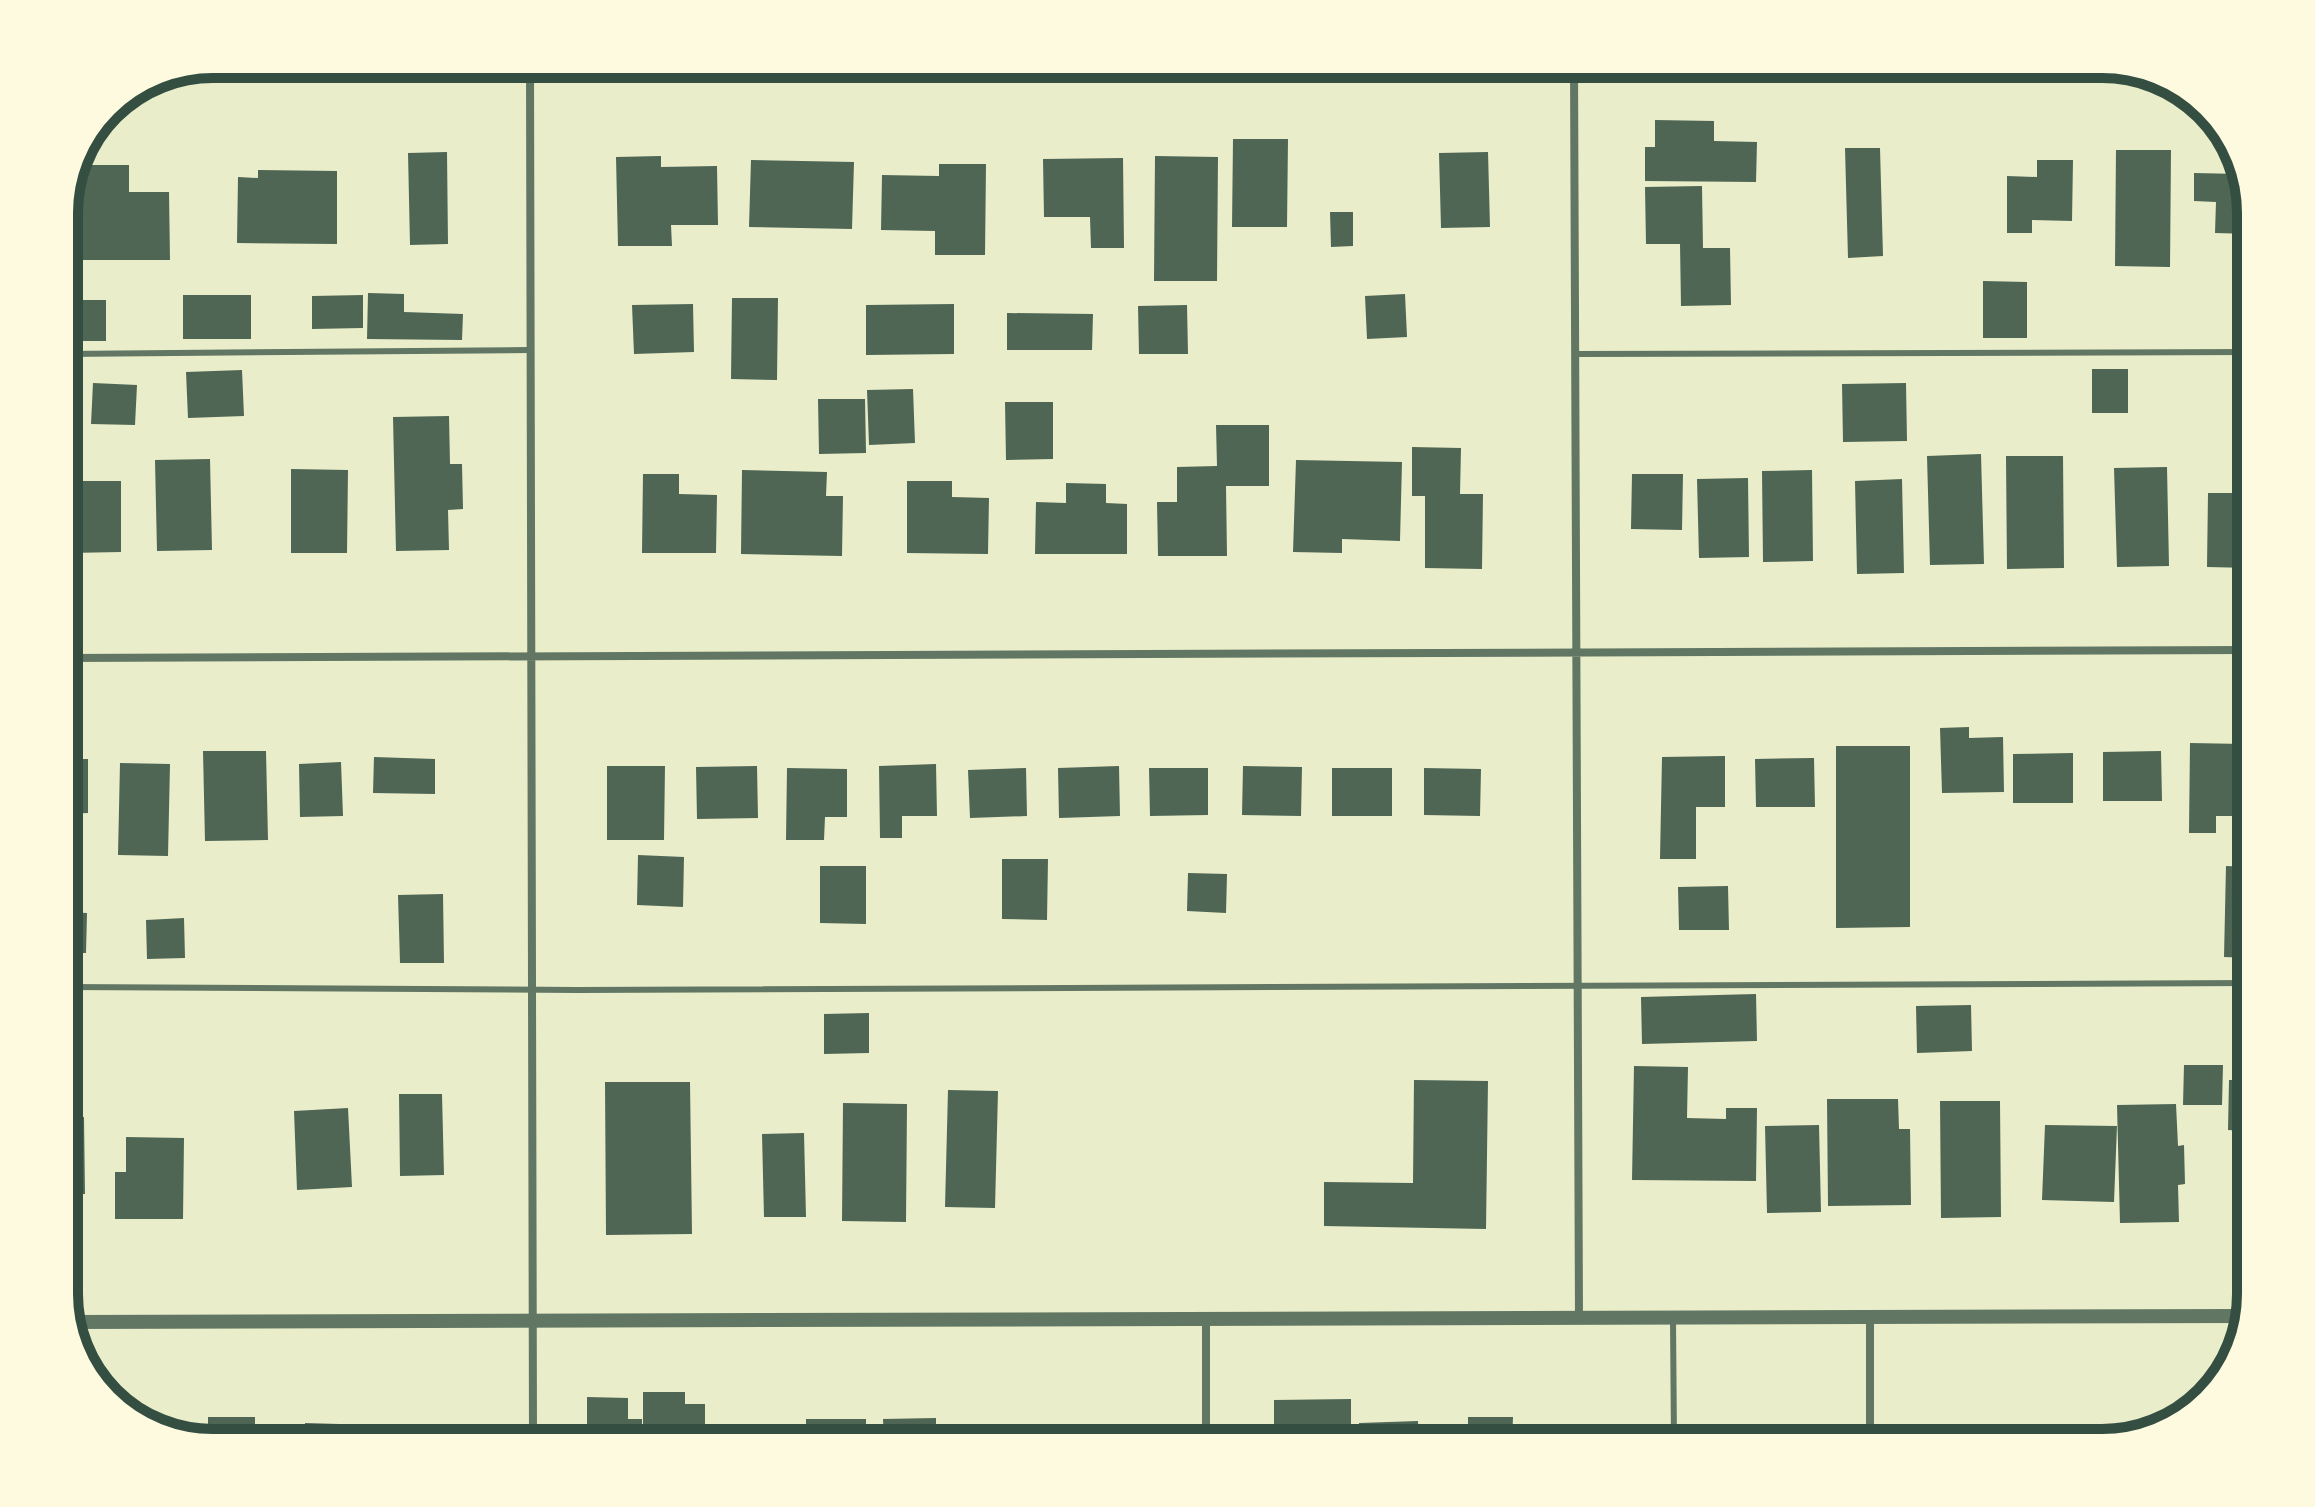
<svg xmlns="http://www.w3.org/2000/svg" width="2315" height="1507" font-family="'DejaVu Sans',sans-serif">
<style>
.building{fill:#4f6655}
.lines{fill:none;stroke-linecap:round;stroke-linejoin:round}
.service{stroke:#617663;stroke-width:6}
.minor{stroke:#617663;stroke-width:8}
.tertiary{stroke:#617663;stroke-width:14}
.rim{fill:none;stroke:#344e41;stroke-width:10}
</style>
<rect width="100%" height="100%" fill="#e9edc9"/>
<path class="building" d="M 1655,120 L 1714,121 L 1714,141 L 1757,142 L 1756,182 L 1645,181 L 1645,147 L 1655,147 Z
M 1233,139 L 1288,139 L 1287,227 L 1232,227 Z
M 1845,148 L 1880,148 L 1883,256 L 1848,258 Z
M 2116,150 L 2171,150 L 2170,267 L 2115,266 Z
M 447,152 L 448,244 L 410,245 L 408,153 Z
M 1488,152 L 1490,227 L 1441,228 L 1439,153 Z
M 661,156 L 661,167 L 717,166 L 718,225 L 671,225 L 672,246 L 618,246 L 616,157 Z
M 1155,156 L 1218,157 L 1217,281 L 1154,281 Z
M 1123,158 L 1124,248 L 1091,248 L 1090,217 L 1044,217 L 1043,159 Z
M 751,160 L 854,162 L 852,229 L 749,227 Z
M 2037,160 L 2073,160 L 2072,221 L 2032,220 L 2032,233 L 2007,233 L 2007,176 L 2037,177 Z
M 939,164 L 986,164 L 985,255 L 935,255 L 935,231 L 881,230 L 882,175 L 939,176 Z
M 82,165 L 129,165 L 129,192 L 169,192 L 170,260 L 77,260 L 77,300 L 106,300 L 106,341 L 64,341 L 64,204 Z
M 258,170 L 337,171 L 337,244 L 237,243 L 238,177 L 258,178 Z
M 2194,173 L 2240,174 L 2239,192 L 2246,193 L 2251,213 L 2251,234 L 2215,233 L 2216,202 L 2194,201 Z
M 1702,186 L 1703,248 L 1730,248 L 1731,305 L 1681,306 L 1680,244 L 1646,244 L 1645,187 Z
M 1330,212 L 1353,212 L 1353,246 L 1331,247 Z
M 1983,281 L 2027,282 L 2027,338 L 1983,338 Z
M 368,293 L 404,294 L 404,312 L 463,314 L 462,340 L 367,339 Z
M 1405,294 L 1407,337 L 1367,339 L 1365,296 Z
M 183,295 L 251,295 L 251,339 L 183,339 Z
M 363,295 L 363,328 L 312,329 L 312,296 Z
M 732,298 L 778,298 L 777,380 L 731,379 Z
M 693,304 L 694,352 L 634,354 L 632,305 Z
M 954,304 L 954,354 L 866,355 L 866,305 Z
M 1187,305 L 1188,354 L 1139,354 L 1138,306 Z
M 1007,313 L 1093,314 L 1092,350 L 1007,350 Z
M 2092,369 L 2128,369 L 2128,413 L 2092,413 Z
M 242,370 L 244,416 L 188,418 L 186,372 Z
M 93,383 L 137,385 L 135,425 L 91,424 Z
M 1906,383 L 1907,441 L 1843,442 L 1842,384 Z
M 913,389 L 915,443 L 869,445 L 867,390 Z
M 818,399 L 865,399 L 866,453 L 819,454 Z
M 1005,402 L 1053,402 L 1053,459 L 1006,460 Z
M 449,416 L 450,464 L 462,464 L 463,509 L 448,510 L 449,550 L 396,551 L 393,417 Z
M 1216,425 L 1269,425 L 1269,486 L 1226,486 L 1227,556 L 1158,556 L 1157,502 L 1177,502 L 1177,467 L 1217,466 Z
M 1412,447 L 1461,448 L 1460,494 L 1483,494 L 1482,569 L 1425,568 L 1425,496 L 1412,496 Z
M 1981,454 L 1984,564 L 1930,565 L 1927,456 Z
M 2006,456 L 2063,456 L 2064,568 L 2007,569 Z
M 210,459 L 212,550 L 157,551 L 155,460 Z
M 1296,460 L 1402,462 L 1400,541 L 1342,539 L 1342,553 L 1293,552 Z
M 2167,467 L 2169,566 L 2117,567 L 2114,468 Z
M 291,469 L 348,470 L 347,553 L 291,553 Z
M 742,470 L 827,472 L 826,496 L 843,496 L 842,556 L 741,554 Z
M 1812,470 L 1813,561 L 1763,562 L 1762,471 Z
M 643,474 L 679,474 L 679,494 L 717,495 L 716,553 L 642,553 Z
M 1632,474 L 1683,474 L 1682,530 L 1631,529 Z
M 1748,478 L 1749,557 L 1699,558 L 1697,479 Z
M 1902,479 L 1904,573 L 1857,574 L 1855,481 Z
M 69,481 L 121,481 L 121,552 L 69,553 Z
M 907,481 L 952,481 L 952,497 L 989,498 L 988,554 L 907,553 Z
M 1066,483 L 1106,484 L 1106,503 L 1127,504 L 1127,554 L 1035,554 L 1036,502 L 1066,503 Z
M 2208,493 L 2251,493 L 2251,568 L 2207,567 Z
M 1969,727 L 1969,738 L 2003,737 L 2004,792 L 1942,793 L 1940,728 Z
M 2190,743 L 2244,744 L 2243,816 L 2216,816 L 2216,833 L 2189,833 Z
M 1836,746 L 1910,746 L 1910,927 L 1836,928 Z
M 203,751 L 266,751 L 268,840 L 205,841 Z
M 2161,751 L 2162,801 L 2103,801 L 2103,752 Z
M 2073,753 L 2073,803 L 2013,803 L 2013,754 Z
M 1725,756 L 1725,807 L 1696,807 L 1696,859 L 1660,859 L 1662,757 Z
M 374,757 L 435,759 L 435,794 L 373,793 Z
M 1814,758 L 1815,807 L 1756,807 L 1755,759 Z
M 64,759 L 88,759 L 88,813 L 64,814 Z
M 341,762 L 343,816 L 300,817 L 299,764 Z
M 120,763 L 170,764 L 168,856 L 118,855 Z
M 936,764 L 937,816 L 902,816 L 902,838 L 880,838 L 879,766 Z
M 607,766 L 665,766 L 664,840 L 607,840 Z
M 757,766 L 758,818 L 697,819 L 696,767 Z
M 1119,766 L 1120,816 L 1059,818 L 1058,768 Z
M 1243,766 L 1302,767 L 1301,816 L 1242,815 Z
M 787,768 L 847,769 L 847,817 L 825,817 L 824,840 L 786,840 Z
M 1026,768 L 1027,816 L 970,818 L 968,770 Z
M 1149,768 L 1208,768 L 1208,815 L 1150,816 Z
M 1332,768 L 1392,768 L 1392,816 L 1332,816 Z
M 1424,768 L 1481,769 L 1480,816 L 1424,815 Z
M 64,819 L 67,819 L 68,886 L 64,886 Z
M 638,855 L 684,857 L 683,907 L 637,905 Z
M 1002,859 L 1048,859 L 1047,920 L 1002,919 Z
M 820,866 L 866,866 L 866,924 L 820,923 Z
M 2226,866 L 2251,867 L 2251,958 L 2224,957 Z
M 1188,873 L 1227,874 L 1226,913 L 1187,911 Z
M 1728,886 L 1729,930 L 1679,930 L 1678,887 Z
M 443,894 L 444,963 L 400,963 L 398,895 Z
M 64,912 L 87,913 L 86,953 L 64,953 Z
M 184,918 L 185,958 L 147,959 L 146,920 Z
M 1756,994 L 1757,1041 L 1642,1044 L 1641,997 Z
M 1971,1005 L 1972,1051 L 1917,1053 L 1916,1006 Z
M 869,1013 L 869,1053 L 824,1054 L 824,1014 Z
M 2184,1065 L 2223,1065 L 2222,1105 L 2183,1105 Z
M 1634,1066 L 1688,1067 L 1687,1118 L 1726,1119 L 1726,1108 L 1757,1108 L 1756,1181 L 1632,1180 Z
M 1414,1080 L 1488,1081 L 1486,1229 L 1324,1226 L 1324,1182 L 1413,1183 Z
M 2229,1080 L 2251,1080 L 2251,1175 L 2245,1175 L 2245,1131 L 2228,1130 Z
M 605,1082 L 690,1082 L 692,1234 L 606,1235 Z
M 948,1090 L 998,1091 L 995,1208 L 945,1207 Z
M 399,1094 L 442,1094 L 444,1175 L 400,1176 Z
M 1827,1099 L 1898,1099 L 1899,1129 L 1910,1129 L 1911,1205 L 1828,1206 Z
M 1940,1101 L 2000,1101 L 2001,1217 L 1941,1218 Z
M 843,1103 L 907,1104 L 906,1222 L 842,1221 Z
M 2176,1104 L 2178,1146 L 2184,1145 L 2185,1184 L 2178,1185 L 2179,1222 L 2120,1223 L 2117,1105 Z
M 348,1108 L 352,1187 L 297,1190 L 294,1111 Z
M 84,1117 L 85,1194 L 64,1194 L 64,1118 Z
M 1819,1125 L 1821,1212 L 1767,1213 L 1765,1126 Z
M 2045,1125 L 2117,1126 L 2114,1202 L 2042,1200 Z
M 804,1133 L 806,1217 L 764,1217 L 762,1134 Z
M 126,1137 L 184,1138 L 183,1219 L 115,1219 L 115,1172 L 126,1172 Z
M 643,1392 L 685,1392 L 685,1404 L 705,1404 L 705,1443 L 643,1443 Z
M 587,1397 L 628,1398 L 628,1419 L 642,1419 L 642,1443 L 587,1443 Z
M 1351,1399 L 1351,1443 L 1274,1443 L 1274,1400 Z
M 208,1417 L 255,1417 L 255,1443 L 208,1441 Z
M 1468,1417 L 1513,1417 L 1512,1443 L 1468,1443 Z
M 936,1418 L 936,1443 L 884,1443 L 883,1419 Z
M 806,1419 L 866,1419 L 866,1443 L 806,1443 Z
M 1418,1421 L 1419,1443 L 1360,1443 L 1359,1423 Z
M 305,1423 L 339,1424 L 338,1443 L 305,1443 Z
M 1566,1427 L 1594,1428 L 1593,1443 L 1565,1443 Z
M 373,1431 L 430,1433 L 430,1443 L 373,1443 Z
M 1938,1435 L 1990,1435 L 1990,1443 L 1938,1443 Z"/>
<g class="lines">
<path class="service" d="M 64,354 L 530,350
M 1575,354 L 2251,352
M 64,987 L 577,990 L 2251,983
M 1673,1319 L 1674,1443"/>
<path class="minor" d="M 530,64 L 533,1443
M 1574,64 L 1579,1319
M 64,658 L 2251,650
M 1870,1318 L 1870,1443
M 1206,1320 L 1206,1443"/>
<path class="tertiary" d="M 70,1322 L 2244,1316"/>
</g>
<path d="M0 0H2315V1507H0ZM213 78H2102A135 135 0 0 1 2237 213V1294A135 135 0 0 1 2102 1429H213A135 135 0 0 1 78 1294V213A135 135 0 0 1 213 78Z" fill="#fefae0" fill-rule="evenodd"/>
<path class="rim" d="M213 78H2102A135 135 0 0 1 2237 213V1294A135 135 0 0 1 2102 1429H213A135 135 0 0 1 78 1294V213A135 135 0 0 1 213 78Z"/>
</svg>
